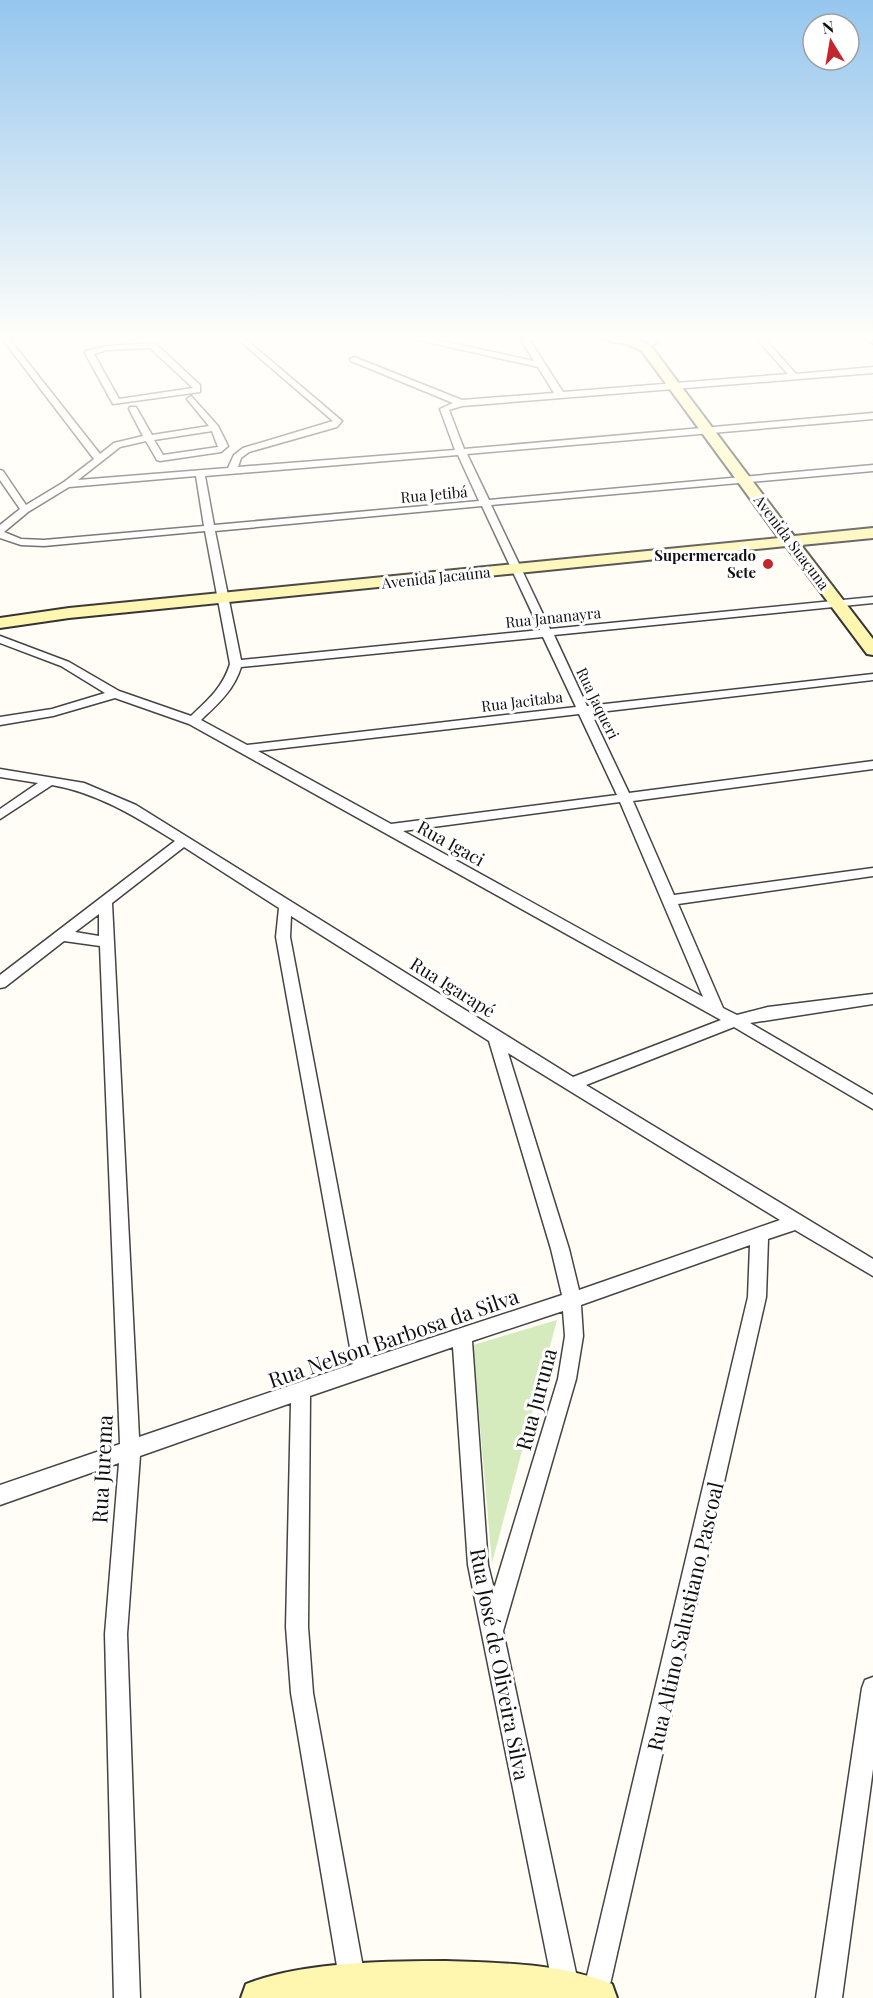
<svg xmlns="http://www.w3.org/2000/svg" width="873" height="1998" font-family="'Playfair Display',serif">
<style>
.green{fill:#d5ebbd}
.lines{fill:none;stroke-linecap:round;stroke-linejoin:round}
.street-casing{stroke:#444;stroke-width:3}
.secondary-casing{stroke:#333;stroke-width:4}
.street{fill:#fff;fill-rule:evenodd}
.secondary{fill:#fff6b0;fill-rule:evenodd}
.poi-dot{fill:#c4262e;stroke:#fff;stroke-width:2}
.labels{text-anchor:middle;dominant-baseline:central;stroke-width:6;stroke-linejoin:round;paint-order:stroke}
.far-street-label{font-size:15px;fill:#111;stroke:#fff}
.far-poi-label{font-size:15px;font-weight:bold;fill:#111;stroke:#fff;text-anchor:end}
.street-label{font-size:18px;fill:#111;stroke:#fff}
.near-street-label{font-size:21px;fill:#111;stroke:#fff}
</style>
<rect width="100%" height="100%" fill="#fffdf5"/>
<path class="green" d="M 557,1320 L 492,1563 L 473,1345 Z"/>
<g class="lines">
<g class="street-casing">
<path id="street" d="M 0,336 L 7,336 L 100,454 L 114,443 L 143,436 L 129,409 L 130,407 L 136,407 L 152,435 L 209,426 L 187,399 L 191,396 L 218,426 L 228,446 L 221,452 L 160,461 L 157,460 L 146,441 L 120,447 L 78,480 L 228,468 L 234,455 L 243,448 L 333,421 L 234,336 L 242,336 L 342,421 L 337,427 L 249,452 L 241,458 L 238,467 L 455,450 L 440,409 L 453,403 L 351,361 L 350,359 L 354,357 L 462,400 L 554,393 L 538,367 L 410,338 L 406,336 L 419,336 L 534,361 L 519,336 L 527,336 L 563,392 L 788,374 L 754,336 L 762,336 L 796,374 L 873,367 L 873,373 L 462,406 L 449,410 L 464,449 L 873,413 L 873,419 L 467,454 L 489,500 L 873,465 L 873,471 L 491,505 L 550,629 L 873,597 L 873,603 L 554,635 L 587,706 L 873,674 L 873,680 L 591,713 L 629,793 L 873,761 L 873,769 L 633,801 L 674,895 L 873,868 L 873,876 L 678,904 L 723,1008 L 737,1015 L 768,1007 L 873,994 L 873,1004 L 750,1023 L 873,1095 L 873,1109 L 734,1027 L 586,1085 L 873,1259 L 873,1276 L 795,1230 L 768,1239 L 766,1297 L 607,1998 L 582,1997 L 748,1297 L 750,1245 L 581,1305 L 583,1336 L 576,1379 L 503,1631 L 579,1987 L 575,1996 L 570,1998 L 557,1996 L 553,1987 L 468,1565 L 453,1347 L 310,1396 L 308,1627 L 313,1693 L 366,1984 L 362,1993 L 353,1997 L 344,1993 L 340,1984 L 291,1693 L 286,1627 L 291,1403 L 140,1456 L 127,1634 L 140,1998 L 114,1998 L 105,1634 L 119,1463 L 0,1505 L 0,1485 L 120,1444 L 100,946 L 64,941 L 5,987 L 0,988 L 0,975 L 175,841 C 136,817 98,793 52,785 L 0,819 L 0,809 L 38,783 L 0,777 L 0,769 L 84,783 L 136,805 L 573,1077 L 721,1020 L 189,724 L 115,698 L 53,716 L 0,725 L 0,717 L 52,709 L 105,693 L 61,666 L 0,643 L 0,636 L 69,662 L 119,691 L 191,716 C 208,700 223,687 230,664 L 205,531 L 44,546 L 21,545 L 0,538 L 0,525 L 20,509 L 0,480 L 0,470 L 3,471 L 26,505 L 64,482 L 94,459 ZM 212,431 L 218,447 L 163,455 L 154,440 ZM 458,455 L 479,501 L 214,525 L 205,476 ZM 196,476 L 204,526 L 44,540 L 21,539 L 4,532 L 28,512 L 69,487 ZM 482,506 L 540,630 L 241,660 L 215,531 ZM 543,637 L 576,707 L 247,745 L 201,720 C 218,704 234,690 241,667 ZM 579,714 L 617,795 L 391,824 L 258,751 ZM 620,802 L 703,997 L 403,831 ZM 184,847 L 279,908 L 276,937 L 353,1364 L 139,1437 L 112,903 ZM 99,914 L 99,936 L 75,932 ZM 291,916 L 489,1041 L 551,1249 L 562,1295 L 370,1358 L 290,937 ZM 508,1053 L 780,1220 L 579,1290 L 569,1249 ZM 563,1311 L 565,1336 L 558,1379 L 494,1589 L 488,1565 L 472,1341 Z
M 644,336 L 652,336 L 658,343 L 651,345 Z
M 863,336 L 871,336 L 873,344 Z
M 155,343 L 200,385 L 200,392 L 113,404 L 85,353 L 86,351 L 107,346 ZM 150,348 L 193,388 L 119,399 L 94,354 L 107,350 Z
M 873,1677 L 873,1769 L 842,1998 L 816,1998 L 862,1688 L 865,1680 Z"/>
</g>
<g class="secondary-casing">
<path id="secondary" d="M 522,336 L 543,336 L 526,343 L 520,339 Z
M 597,336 L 621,336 L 650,345 L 794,536 L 873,528 L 873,538 L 801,545 L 873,639 L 873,655 L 867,654 L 786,546 L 69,618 L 0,628 L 0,618 L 69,608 L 779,538 L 642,351 L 627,344 L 599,339 Z
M 446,1961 C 502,1963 559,1963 612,1984 L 617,1998 L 241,1998 L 246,1984 C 302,1962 386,1961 446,1961 Z"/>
</g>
<use href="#street" class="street"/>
<use href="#secondary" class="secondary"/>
</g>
<linearGradient id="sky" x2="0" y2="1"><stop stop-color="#95c6ee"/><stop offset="0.55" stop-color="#fffefa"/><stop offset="1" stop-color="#fffefa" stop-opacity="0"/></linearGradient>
<rect width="873" height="615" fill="url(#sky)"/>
<circle class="poi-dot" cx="768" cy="564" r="6"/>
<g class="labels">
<g class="far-street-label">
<text transform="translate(434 494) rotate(-5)">Rua Jetibá</text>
<text transform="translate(792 542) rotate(53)">Avenida Suaçuna</text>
<text transform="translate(436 577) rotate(-6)">Avenida Jacaúna</text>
<text transform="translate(553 617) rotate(-6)">Rua Jananayra</text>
<text transform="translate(522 701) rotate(-7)">Rua Jacitaba</text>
<text transform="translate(598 703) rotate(64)">Rua Jaqueri</text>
</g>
<g class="far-poi-label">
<text x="756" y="555">Supermercado<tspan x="756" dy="17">Sete</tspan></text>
</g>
<g class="street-label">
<text transform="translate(451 843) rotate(29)">Rua Igaci</text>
<text transform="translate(453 987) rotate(32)">Rua Igarapé</text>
</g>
<g class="near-street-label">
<text transform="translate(393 1337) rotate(-19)">Rua Nelson Barbosa da Silva</text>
<text transform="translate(535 1399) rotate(-75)">Rua Juruna</text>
<text transform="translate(101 1469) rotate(-87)">Rua Jurema</text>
<text transform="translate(684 1616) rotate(-77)">Rua Altino Salustiano Pascoal</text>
<text transform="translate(501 1664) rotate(79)">Rua José de Oliveira Silva</text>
</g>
</g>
<g transform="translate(831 42) rotate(349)"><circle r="28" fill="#ffffff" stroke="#a0a0a0" stroke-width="1.5"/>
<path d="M0-4.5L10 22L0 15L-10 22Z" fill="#c4262e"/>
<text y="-9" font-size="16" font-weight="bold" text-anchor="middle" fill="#111111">N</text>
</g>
</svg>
